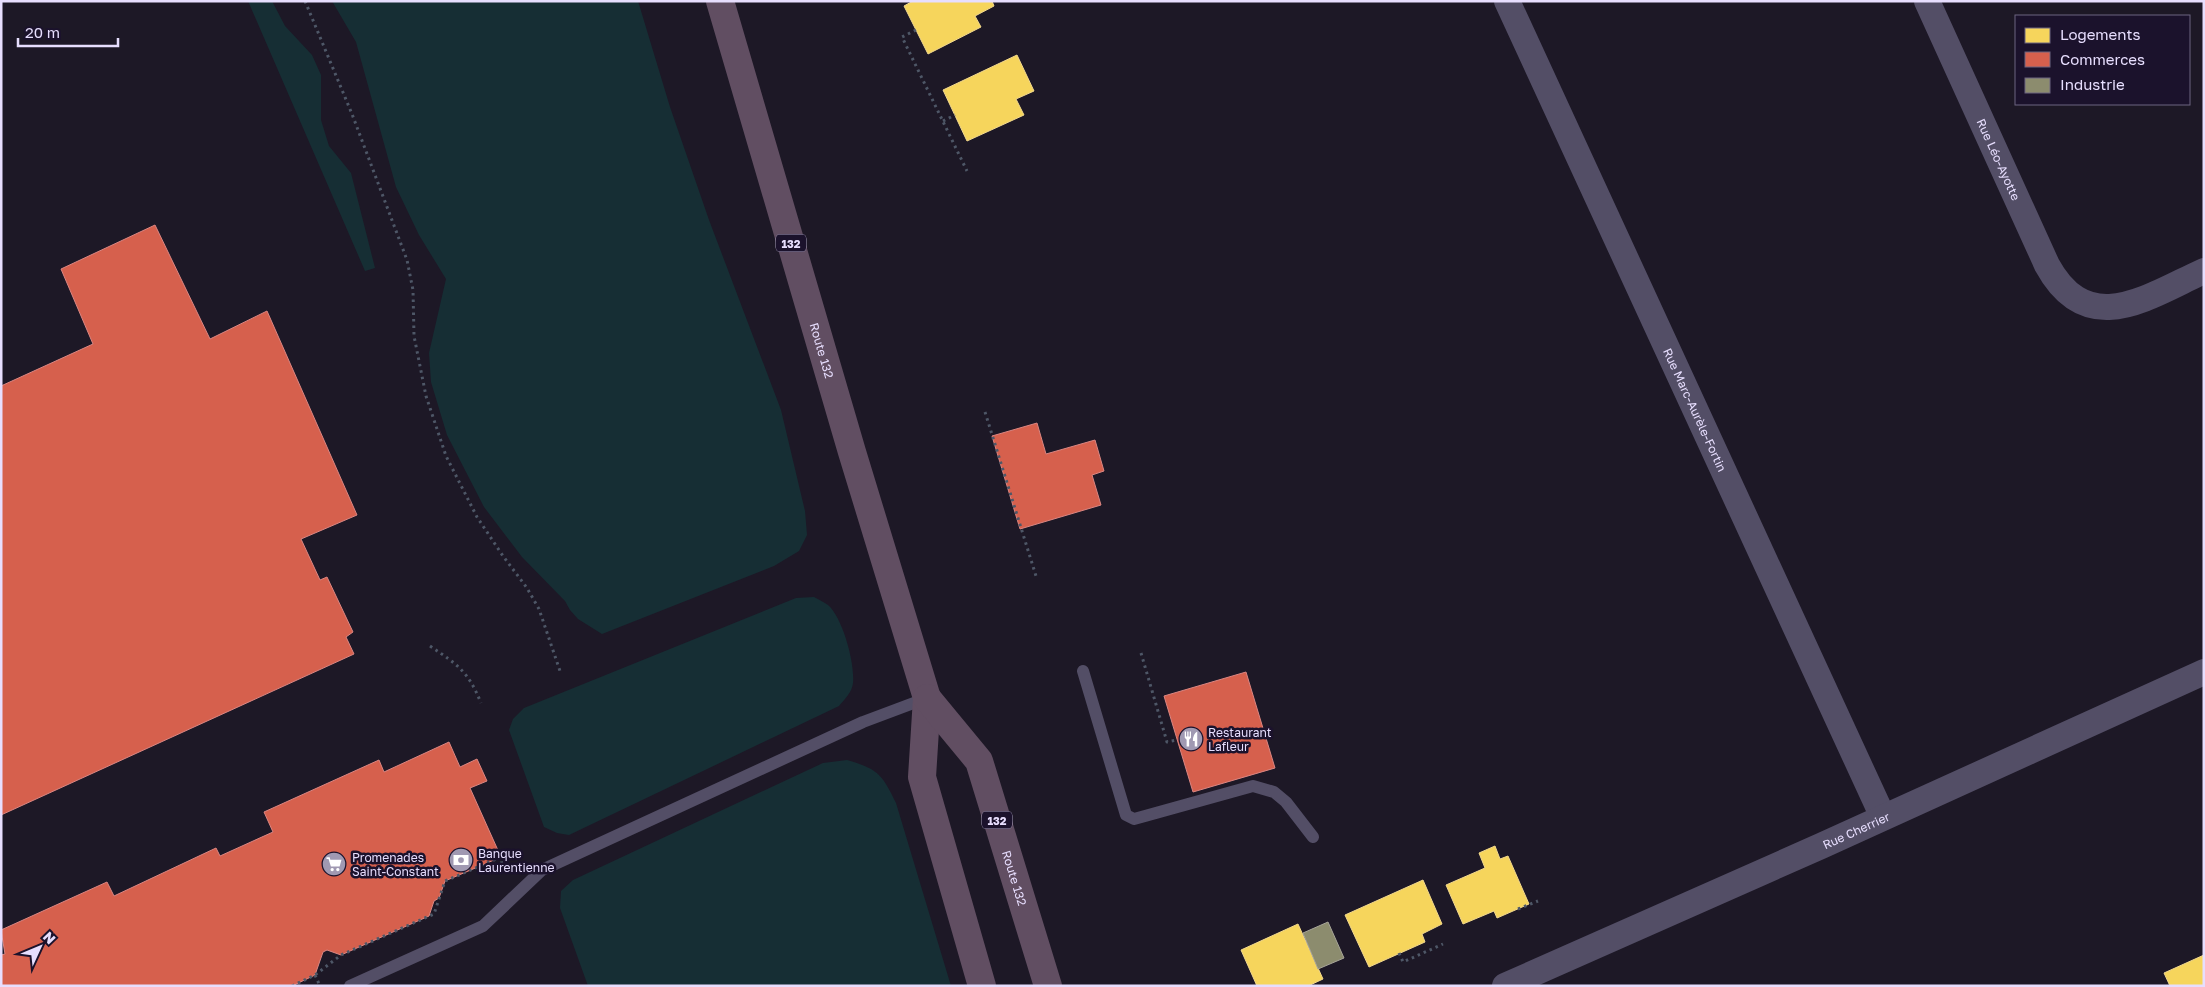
<svg xmlns="http://www.w3.org/2000/svg" width="2205" height="987" font-family="'Golos Text',sans-serif">
<style>
.green{fill:#162e34}
.homes{fill:#f6d55c;stroke:#f2d88d}
.shops{fill:#d6604d;stroke:#db8682}
.industry{fill:#8c8c6e;stroke:#a7a599}
.lines{fill:none;stroke-linecap:round;stroke-linejoin:round}
.path{stroke:#4e5767;stroke-width:3;stroke-dasharray:2.5 4;stroke-linecap:butt}
.lane{stroke:#534e66;stroke-width:12}
.street{stroke:#534e66;stroke-width:26}
.highway{stroke:#614e62;stroke-width:28}
.labels{text-anchor:middle;dominant-baseline:central;stroke-width:5;stroke-linejoin:round;paint-order:stroke}
.shield{fill:#1b122c;stroke:#aaa1bf;stroke-width:1}
.shield-label{font-size:11px;font-weight:bold;fill:#e7defe}
.street-label{font-size:12px;fill:#e7defe;stroke:#1b122c}
.poi-label{font-size:12px;fill:#e7defe;stroke:#1b122c;text-anchor:start}
</style>
<rect width="100%" height="100%" fill="#1d1826"/>
<path class="green" d="M 248,1 L 272,1 L 285,26 L 312,55 L 321,75 L 321,120 L 329,146 L 351,173 L 375,268 L 365,271 Z
M 332,1 L 638,1 L 670,107 L 709,220 L 781,410 L 805,511 L 807,535 L 799,551 L 774,566 L 602,634 L 578,619 L 570,610 L 565,601 L 522,557 L 484,507 L 447,435 L 431,382 L 429,353 L 446,279 L 419,235 L 396,187 L 356,42 Z
M 814,597 C 819,600 824,602 828,605 C 843,618 855,664 853,683 C 852,692 845,699 839,706 L 569,835 L 557,833 L 544,827 L 509,730 L 513,719 L 524,708 L 796,598 Z
M 847,760 C 878,769 882,774 896,803 L 951,986 L 588,986 L 560,908 L 561,891 L 573,880 L 823,763 Z"/>
<path class="homes" d="M 913,1 L 992,1 L 994,6 L 975,16 L 981,27 L 928,54 L 904,6 Z
M 1017,55 L 1034,91 L 1016,99 L 1024,115 L 967,141 L 943,90 Z
M 1495,846 L 1500,859 L 1508,856 L 1529,904 L 1497,918 L 1494,911 L 1463,924 L 1446,885 L 1485,868 L 1479,853 Z
M 1423,880 L 1442,924 L 1422,934 L 1425,942 L 1369,967 L 1345,915 Z
M 1298,924 L 1323,979 L 1308,986 L 1257,986 L 1241,950 Z
M 2204,955 L 2204,986 L 2170,986 L 2164,973 Z"/>
<path class="shops" d="M 155,225 L 210,339 L 267,311 L 357,515 L 301,539 L 320,580 L 327,577 L 353,632 L 346,637 L 354,654 L 1,815 L 1,386 L 93,344 L 61,269 Z
M 1037,423 L 1046,454 L 1095,440 L 1104,471 L 1092,475 L 1101,505 L 1020,529 L 992,436 Z
M 1246,672 L 1275,768 L 1193,792 L 1164,696 Z
M 449,742 L 460,767 L 477,759 L 487,781 L 470,788 L 501,857 L 445,881 L 439,898 L 434,901 L 429,916 L 341,955 L 327,950 L 323,952 L 315,975 L 292,986 L 1,986 L 1,955 L 5,954 L 1,930 L 107,882 L 114,896 L 216,848 L 220,856 L 273,832 L 264,812 L 379,760 L 384,772 Z"/>
<path class="industry" d="M 1328,922 L 1344,958 L 1318,969 L 1303,933 Z"/>
<g class="lines">
<path class="path" d="M 305,1 L 352,114 L 407,260 L 413,290 L 414,336 L 426,396 L 446,456 L 477,517 L 503,556 L 527,588 L 539,609 L 560,671
M 916,30 L 902,37 L 967,171
M 943,121 L 955,115
M 985,412 L 1036,576
M 430,646 C 458,665 468,671 481,703
M 1141,653 L 1167,742 L 1177,740
M 1518,909 L 1538,901
M 1399,953 L 1403,962 L 1443,944
M 315,975 L 320,986
M 292,986 L 315,975 L 341,955 L 434,914 L 445,881 L 501,857 L 503,873"/>
<path class="lane" d="M 1083,671 L 1126,815 L 1134,819 L 1145,816 L 1253,786 L 1274,792 L 1286,802 L 1313,837
M 350,986 L 483,926 L 542,870 L 863,722 L 927,698"/>
<g class="street">
<path id="s1" d="M 1507,1 L 1883,817"/>
<path id="s2" d="M 1927,1 L 2047,265 C 2088,340 2147,297 2204,271"/>
<path id="s3" d="M 1505,986 L 1821,846 L 2204,672"/>
</g>
<g class="highway">
<path id="s4" d="M 720,1 L 852,452 L 927,698 L 922,777 L 982,986"/>
<path id="s5" d="M 927,698 L 979,761 L 1048,986"/>
</g>
</g>
<defs>
<g id="restaurant-disc" transform="scale(1.25)"><circle r="9.5" fill="#a099b2" stroke="#1b122c"/><path d="M-5-6h1v4h1v-4h1v4h1v-4h1v5L-1.5 .5V6h-2V.5L-5-1ZM5-6V6H3V1.5H1.5Q1.5-4 5-6Z" fill="#fff"/></g>
<g id="bank-disc" transform="scale(1.25)"><circle r="9.5" fill="#a099b2" stroke="#1b122c"/><path d="M-6-4H6V4H-6ZM0-2.3a2.3 2.3 0 1 0 0 4.6a2.3 2.3 0 1 0 0-4.6Z" fill="#fff"/></g>
<g id="supermarket-disc" transform="scale(1.25)"><circle r="9.5" fill="#a099b2" stroke="#1b122c"/><path d="M-6-5.5h2.5l.6 2H6L4.5 2H-2.5L-4.4-4H-6ZM-1.5 3.2a1.3 1.3 0 1 0 .1 0ZM3 3.2a1.3 1.3 0 1 0 .1 0Z" fill="#fff"/></g>
</defs>
<g fill-rule="evenodd">
<use href="#restaurant-disc" x="1191" y="739"/>
<use href="#bank-disc" x="461" y="860"/>
<use href="#supermarket-disc" x="334" y="864"/>
</g>
<g class="labels">
<g class="shield">
<rect x="776" y="234.5" width="30" height="17" rx="4"/>
<rect x="982" y="811.5" width="30" height="17" rx="4"/>
</g>
<g class="shield-label">
<text x="791" y="243">132</text>
<text x="997" y="820">132</text>
</g>
<g class="street-label">
<text stroke="none"><textPath href="#s2" startOffset="174">Rue Léo-Ayotte</textPath></text>
<text stroke="none"><textPath href="#s4" startOffset="364">Route 132</textPath></text>
<text stroke="none"><textPath href="#s1" startOffset="450">Rue Marc-Aurèle-Fortin</textPath></text>
<text stroke="none"><textPath href="#s3" startOffset="384">Rue Cherrier</textPath></text>
<text stroke="none"><textPath href="#s5" startOffset="204">Route 132</textPath></text>
</g>
<g class="poi-label">
<text x="1208" y="732">Restaurant<tspan x="1208" dy="14">Lafleur</tspan></text>
<text x="478" y="853">Banque<tspan x="478" dy="14">Laurentienne</tspan></text>
<text x="352" y="857">Promenades<tspan x="352" dy="14">Saint-Constant</tspan></text>
</g>
</g>
<rect width="2205" height="987" fill="none" stroke="#e7defe" stroke-width="5"/>
<rect x="2015" y="15" width="175" height="90" fill="#1b122c" stroke="#6d6480"/>
<rect x="2025" y="28" width="25" height="15" fill="#f6d55c" stroke="#6d6480"/>
<text x="2060" y="40" font-size="15" fill="#e7defe">Logements</text>
<rect x="2025" y="52" width="25" height="15" fill="#d6604d" stroke="#6d6480"/>
<text x="2060" y="65" font-size="15" fill="#e7defe">Commerces</text>
<rect x="2025" y="78" width="25" height="15" fill="#8c8c6e" stroke="#6d6480"/>
<text x="2060" y="90" font-size="15" fill="#e7defe">Industrie</text>
<g transform="translate(40 947) rotate(46)" stroke="#1b122c" stroke-width="4" paint-order="stroke">
<path d="M0-4L9 19L0 12L-9 19Z" fill="#e7defe"/>
<text y="-8" font-size="14" font-weight="bold" text-anchor="middle" fill="#e7defe">N</text>
</g>
<path d="M18 38v8h100v-8" fill="none" stroke="#e7defe" stroke-width="2.5"/>
<text x="25" y="38" font-size="15" fill="#e7defe" stroke="#1b122c" stroke-width="4" paint-order="stroke">20 m</text>
</svg>
